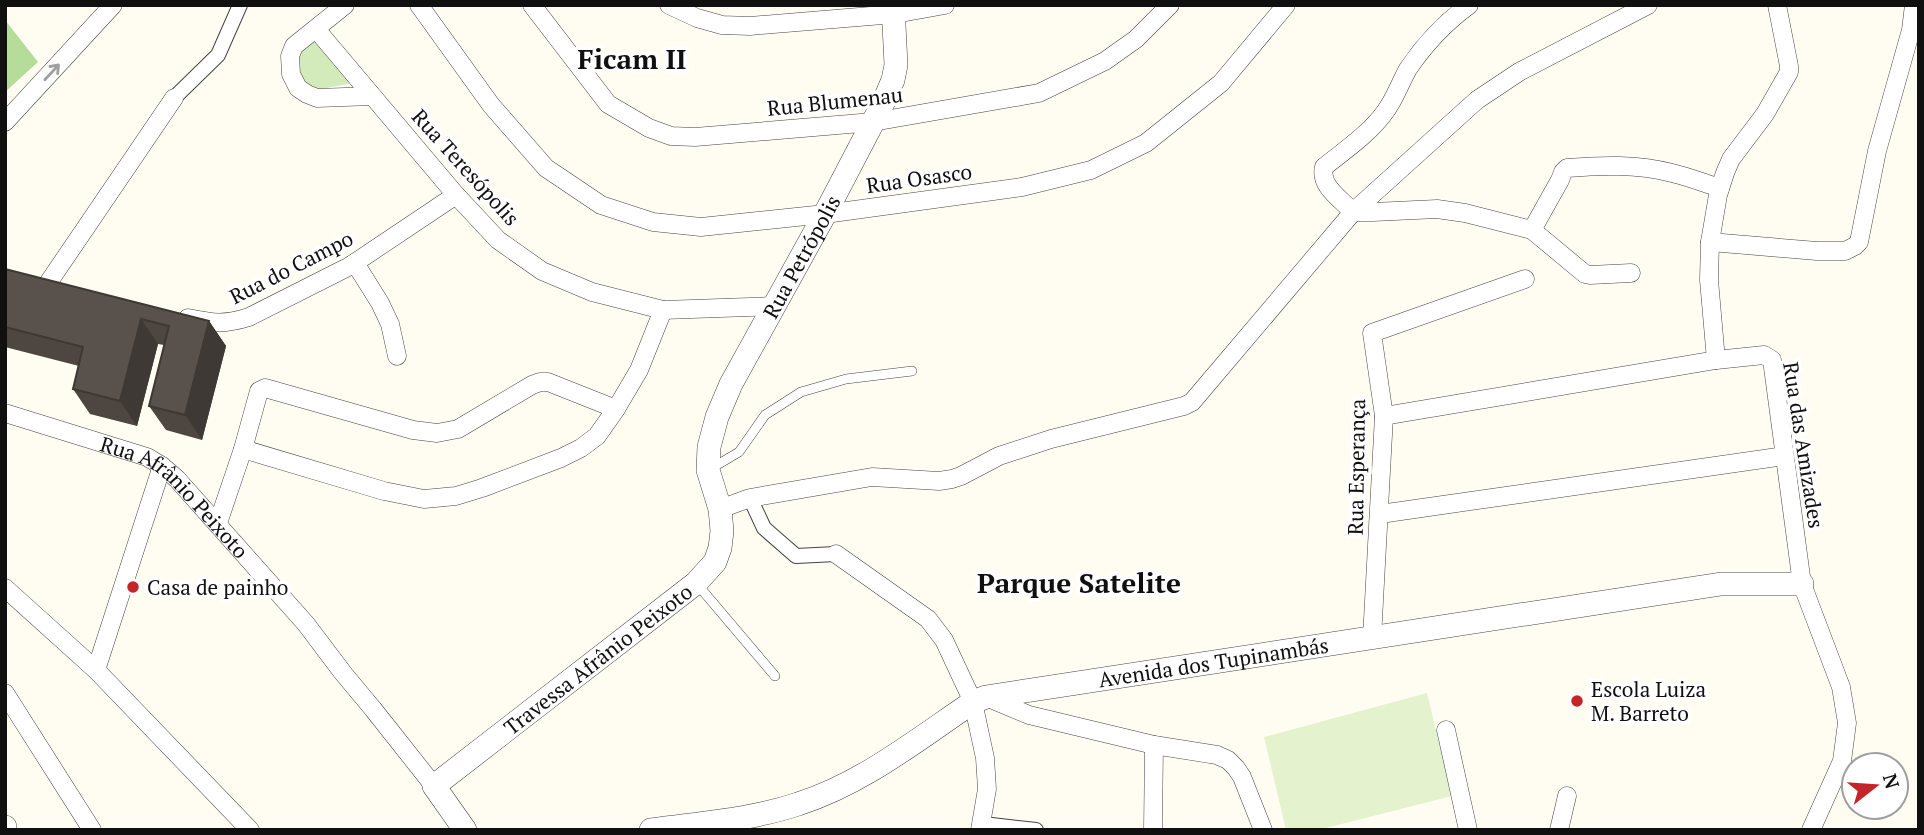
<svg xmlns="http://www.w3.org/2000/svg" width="1924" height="835" font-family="'PT Serif',serif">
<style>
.green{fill:#d3ebbb}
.forest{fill:#b6dc9a}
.pitch{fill:#e4f2cd}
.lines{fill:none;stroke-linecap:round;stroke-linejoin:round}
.service-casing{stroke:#434343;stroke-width:10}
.pedestrian-casing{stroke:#434343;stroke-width:16}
.minor-casing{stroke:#434343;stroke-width:19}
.tertiary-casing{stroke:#434343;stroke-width:24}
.service{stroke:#fff;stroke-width:9}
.pedestrian{stroke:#fff;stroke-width:14}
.minor{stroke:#fff;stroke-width:18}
.tertiary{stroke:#fff;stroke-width:23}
.wall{fill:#4d4641}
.shaded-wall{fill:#3e3935}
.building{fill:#59514c;stroke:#3e3935;stroke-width:2}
.oneway{stroke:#9f9f9f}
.poi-dot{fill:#c32529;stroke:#fff;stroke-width:2.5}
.labels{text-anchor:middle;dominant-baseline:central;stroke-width:7;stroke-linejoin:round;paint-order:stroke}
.street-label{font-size:21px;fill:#101010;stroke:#fff}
.poi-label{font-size:21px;fill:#101010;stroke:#fff;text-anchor:start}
.district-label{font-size:28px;font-weight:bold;fill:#101010;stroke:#fff}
</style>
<rect width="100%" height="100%" fill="#fffdf2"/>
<path class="green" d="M 316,31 L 359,82 L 310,91 L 295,81 L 296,47 Z"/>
<path class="forest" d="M 5,20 L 38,62 L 5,92 Z"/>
<path class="pitch" d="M 1427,693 L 1452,796 L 1318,830 L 1286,830 L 1264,737 Z"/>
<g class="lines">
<g class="service-casing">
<path id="service" d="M 712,468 L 739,452 L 765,415 L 801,392 L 846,379 L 912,371
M 697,584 L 775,676"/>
</g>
<g class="pedestrian-casing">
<path id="pedestrian" d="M 174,98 L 218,55 L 240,5
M 750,498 L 764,528 L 796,556 L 836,554
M 983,824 L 1036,830"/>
</g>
<g class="minor-casing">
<g id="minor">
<path d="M 345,5 L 294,46 L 290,56 L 291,74 L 298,88 L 307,94 L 317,98 L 372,96"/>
<path d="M 419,5 L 491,105 L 546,168 L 601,205 L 653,222 L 701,227 L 825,214 L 1022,187 L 1091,170 L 1146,143 L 1221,83 L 1286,5"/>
<path d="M 532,5 L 608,104 L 649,128 L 671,136 L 695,137 L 873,122 L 1039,93 L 1105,61 L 1136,39 L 1170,5"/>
<path d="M 669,5 L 697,18 L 722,25 L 750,26 L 895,14 L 945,5"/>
<path d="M 1469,5 C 1446,22 1424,45 1408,69 C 1400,83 1395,99 1385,112 C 1369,134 1345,150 1324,167 C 1319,186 1341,199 1353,212 L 1373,212 L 1437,209 L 1465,213 L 1532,230 L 1585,274 L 1590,275 L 1631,273"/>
<path d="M 316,29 L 456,195 L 498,240 L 542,271 L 592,292 L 663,310 L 775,306"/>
<path d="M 5,122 L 113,5"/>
<path d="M 1532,230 L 1560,180 L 1563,172 L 1567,168 C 1602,165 1638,164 1672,173 C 1689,177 1704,183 1720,188"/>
<path d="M 1710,242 L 1817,251 L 1845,251 L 1855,246 L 1859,242 L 1877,151 L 1911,30 L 1914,5"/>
<path d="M 355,263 L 380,303 L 390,324 L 397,356"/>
<path d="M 42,292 L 174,98"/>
<path d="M 188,318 C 213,323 224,325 249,317 L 350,266 L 456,195"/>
<path d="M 1716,360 L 1709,280 L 1710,242 L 1718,195 L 1725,173 L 1731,159 L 1765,114 L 1789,72 L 1789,66 L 1777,5"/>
<path id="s1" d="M 5,413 L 147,457 L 162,466 L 177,479 L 306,624 L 343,673 L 373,709 L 434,786"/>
<path d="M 1384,416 L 1716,360 L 1764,355 L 1772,360 L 1802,584 L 1841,687 L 1847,723 L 1842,761 L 1811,830"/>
<path d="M 243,449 L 384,491 L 424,499 L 456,496 L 482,488 L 561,458 L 581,448 L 597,436 L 616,409 L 639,370 L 663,310"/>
<path d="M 720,509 L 750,498 L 872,477 L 939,481 L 952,479 L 961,476 L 999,456 L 1051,439 L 1184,406 L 1192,402 L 1353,212 L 1477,100 L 1519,72 L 1648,5"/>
<path d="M 1380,514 L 1784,456"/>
<path d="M 218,523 L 243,449 L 259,391 L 265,388 L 413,430 L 437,433 L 458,429 L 532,385 L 540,382 L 548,382 L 616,409"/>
<path d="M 836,554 L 928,619 L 944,640 L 973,702 L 985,758 L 987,789 L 980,830"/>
<path d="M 5,588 L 96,670 L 250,830"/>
<path d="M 1372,638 L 1384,416 L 1372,333 L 1525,279"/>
<path d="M 96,670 L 162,466"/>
<path d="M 5,693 L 92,830"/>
<path d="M 986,697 L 1029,715 L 1154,745 L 1217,755 L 1228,760 L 1236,768 L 1242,777 L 1263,830"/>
<path d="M 1446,730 L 1468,830"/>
<path d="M 1153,830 L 1154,745"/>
<path d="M 1559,830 L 1567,796"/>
</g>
</g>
<g class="tertiary-casing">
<g id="tertiary">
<path d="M 5,827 L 5,830"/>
<path id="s2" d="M 465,830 L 434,786 L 696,583 L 715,562 L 720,548 L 722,531 L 720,509 L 708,470 L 709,447 L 717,417 L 731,384 L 825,214 L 884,101 L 893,80 L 896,65 L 893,5"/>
<path id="s3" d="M 651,830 C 700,823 751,820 798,804 C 862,784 918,739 973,702 L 986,697 L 1721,584 L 1802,584"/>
</g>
</g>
<use href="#service" class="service"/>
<use href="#pedestrian" class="pedestrian"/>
<use href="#minor" class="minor"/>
<use href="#tertiary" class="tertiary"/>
</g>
<path class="wall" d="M 5,269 L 209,321 L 226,346 L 202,440 L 166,430 L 149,406 L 164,345 L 158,344 L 137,426 L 90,414 L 73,389 L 79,366 L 5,347 Z"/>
<path class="shaded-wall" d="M 141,319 L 158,344 L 137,426 L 120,401 Z
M 209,321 L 226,346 L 202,440 L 185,415 Z"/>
<path class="building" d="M 5,269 L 209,321 L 185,415 L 149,406 L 169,326 L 141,319 L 120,401 L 73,389 L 83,347 L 5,327 Z"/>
<defs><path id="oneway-shaft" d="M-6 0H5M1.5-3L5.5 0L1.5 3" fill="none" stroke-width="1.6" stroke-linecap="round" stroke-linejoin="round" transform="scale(1.75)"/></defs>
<use class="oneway" href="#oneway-shaft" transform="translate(52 72) rotate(-47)"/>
<g class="poi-dot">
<circle cx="133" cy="587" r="7"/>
<circle cx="1577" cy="701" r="7"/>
</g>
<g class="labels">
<g class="street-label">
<text transform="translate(835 101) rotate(-6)">Rua Blumenau</text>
<text transform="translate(466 167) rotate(48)">Rua Teresópolis</text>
<text transform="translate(919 178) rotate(-8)">Rua Osasco</text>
<text stroke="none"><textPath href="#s2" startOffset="744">Rua Petrópolis</textPath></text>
<text transform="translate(291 267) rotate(-27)">Rua do Campo</text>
<text transform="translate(1804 445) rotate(81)">Rua das Amizades</text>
<text transform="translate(1356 467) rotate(-89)">Rua Esperança</text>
<text stroke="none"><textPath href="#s1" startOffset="194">Rua Afrânio Peixoto</textPath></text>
<text stroke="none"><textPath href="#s2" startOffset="261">Travessa Afrânio Peixoto</textPath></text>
<text stroke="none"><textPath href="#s3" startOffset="597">Avenida dos Tupinambás</textPath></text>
</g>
<g class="poi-label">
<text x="147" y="587">Casa de painho</text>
<text x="1591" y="689">Escola Luiza<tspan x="1591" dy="24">M. Barreto</tspan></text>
</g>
<g class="district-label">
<text x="632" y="58">Ficam II</text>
<text x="1079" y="582">Parque Satelite</text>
</g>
</g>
<rect width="1924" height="835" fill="none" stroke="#101010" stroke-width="14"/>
<g transform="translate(1875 786) rotate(73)"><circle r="33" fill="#ffffff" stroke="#9f9f9f" stroke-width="2"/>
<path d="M0-5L12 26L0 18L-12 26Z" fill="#c32529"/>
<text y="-10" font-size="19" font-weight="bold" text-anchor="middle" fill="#101010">N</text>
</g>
</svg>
